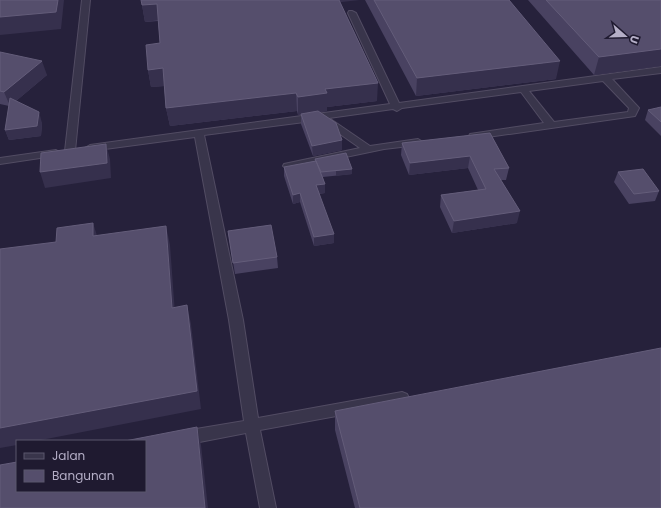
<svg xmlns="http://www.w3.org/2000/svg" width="661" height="508" font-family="Poppins,sans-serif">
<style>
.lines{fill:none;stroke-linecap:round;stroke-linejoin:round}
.minor-casing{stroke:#524c63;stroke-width:2}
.minor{fill:#39354b;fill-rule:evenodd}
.wall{fill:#494261}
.shaded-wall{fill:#36304d}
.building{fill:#554e6c;stroke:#645d7a}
</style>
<rect width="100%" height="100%" fill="#26213b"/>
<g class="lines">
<g class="minor-casing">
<path id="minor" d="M 82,0 L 90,0 L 75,151 L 70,154 L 65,151 Z
M 349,11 L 352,11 L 356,13 L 399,103 L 661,67 L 661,73 L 612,79 L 639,108 L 635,116 L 474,139 L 470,138 L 469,136 L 470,134 L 544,123 L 521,92 L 402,108 L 397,111 L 393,109 L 329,118 L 370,146 L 418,139 L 423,142 L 418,145 L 384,149 L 288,169 L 283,166 L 284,164 L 360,148 L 320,120 L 204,135 L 243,320 L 258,418 L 402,392 L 407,394 L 409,398 L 407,402 L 402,404 L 260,430 L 276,508 L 260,508 L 246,433 L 184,445 L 179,443 L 176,438 L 179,433 L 184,431 L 244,421 L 229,320 L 195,137 L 90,151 L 85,148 L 90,145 L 390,104 L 348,13 ZM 603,81 L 629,108 L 628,112 L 554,122 L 529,91 Z
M 56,150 L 61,153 L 60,155 L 0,164 L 0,158 Z"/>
</g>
<use href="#minor" class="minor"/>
</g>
<path class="wall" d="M 365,0 L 509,0 L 556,79 L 416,96 Z
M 528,0 L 661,0 L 661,66 L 594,75 Z
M 340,2 L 377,101 L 327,107 L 327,111 L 320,112 L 342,140 L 342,150 L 313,156 L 301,124 L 301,115 L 298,115 L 297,111 L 170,126 L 166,108 L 164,86 L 151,87 L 148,70 L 160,43 L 158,21 L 145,22 L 142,5 Z
M 0,52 L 47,75 L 16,101 L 42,123 L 41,136 L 9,140 L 5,130 L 9,106 L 0,104 Z
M 661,107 L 661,136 L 645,120 L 648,110 Z
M 490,133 L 509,168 L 506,180 L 501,180 L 517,223 L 452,233 L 440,207 L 441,195 L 478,190 L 468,168 L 409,175 L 401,155 L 402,143 Z
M 315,159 L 352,169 L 352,174 L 323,177 L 325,193 L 319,194 L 334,243 L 314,246 L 300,202 L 293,204 L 284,176 L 284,167 L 315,161 Z
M 618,172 L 659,191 L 655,201 L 629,204 L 614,182 Z
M 228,231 L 277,257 L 278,268 L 235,274 Z
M 335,411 L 661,508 L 355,508 L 335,430 Z"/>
<path class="shaded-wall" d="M 58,0 L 64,0 L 61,29 L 0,35 L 0,17 Z
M 332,0 L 360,0 L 332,3 Z
M 157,4 L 160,20 L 145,22 L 142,5 Z
M 661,49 L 661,66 L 594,75 L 599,57 Z
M 42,61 L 47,75 L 10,106 L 4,92 Z
M 560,61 L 556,79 L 416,96 L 417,78 Z
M 163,68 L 166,86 L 151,87 L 148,70 Z
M 378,83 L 377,101 L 327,107 L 327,111 L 298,115 L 298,97 L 325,89 Z
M 296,93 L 297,111 L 170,126 L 166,108 Z
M 39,112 L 42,123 L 41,136 L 9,140 L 5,130 Z
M 342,140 L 342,150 L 313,156 L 312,146 Z
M 106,144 L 110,159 L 111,178 L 45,188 L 40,172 Z
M 470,156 L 468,168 L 409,175 L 410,163 Z
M 352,169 L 352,174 L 336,176 L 336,171 Z
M 325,184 L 325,193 L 317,194 L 316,185 Z
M 300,193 L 300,202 L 293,204 L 293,195 Z
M 520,211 L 517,223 L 452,233 L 454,221 Z
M 93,223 L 99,242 L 93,236 Z
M 166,226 L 170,245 L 176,327 L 172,308 Z
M 334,234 L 334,243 L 314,246 L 314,237 Z
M 187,305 L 191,324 L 201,409 L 36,441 L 17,441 L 17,445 L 0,448 L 0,428 Z
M 197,427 L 201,445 L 208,508 L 205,508 Z"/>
<path class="building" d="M 0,0 L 58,0 L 56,12 L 0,17 Z
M 141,0 L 339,0 L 378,83 L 325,89 L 327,93 L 298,97 L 296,93 L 166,108 L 163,68 L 148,70 L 146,45 L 160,43 L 157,4 L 142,5 Z
M 374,0 L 509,0 L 560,61 L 417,78 Z
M 546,0 L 661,0 L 661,49 L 599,57 Z
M 0,52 L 42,61 L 4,92 L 0,91 Z
M 10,98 L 39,112 L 37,126 L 5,130 Z
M 661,107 L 661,122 L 648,110 Z
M 318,111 L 336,123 L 342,140 L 312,146 L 301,114 Z
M 490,133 L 509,168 L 494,169 L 520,211 L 454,221 L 441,195 L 486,189 L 470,156 L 410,163 L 402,143 Z
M 106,144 L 107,163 L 40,172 L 41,153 Z
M 346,153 L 352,169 L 321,172 L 315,159 Z
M 316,161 L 325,184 L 316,185 L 334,234 L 314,237 L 300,193 L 293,195 L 284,167 Z
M 643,169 L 659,191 L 634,194 L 618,172 Z
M 93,223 L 93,236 L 166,226 L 172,308 L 187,305 L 197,391 L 0,428 L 0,249 L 56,242 L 57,228 Z
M 271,225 L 277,257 L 233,263 L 228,231 Z
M 661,348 L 661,508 L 360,508 L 335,411 Z
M 197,427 L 205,508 L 0,508 L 0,465 L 17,462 L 17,491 L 145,491 L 145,441 L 125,441 Z"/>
<rect x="16" y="440" width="130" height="52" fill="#1f1a30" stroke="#5b566c"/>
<rect x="24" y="453" width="20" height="6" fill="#39354b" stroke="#5b566c"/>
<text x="52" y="460" font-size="12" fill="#b5afc7">Jalan</text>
<rect x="24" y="470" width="20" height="12" fill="#554e6c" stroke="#5b566c"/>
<text x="52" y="480" font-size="12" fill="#b5afc7">Bangunan</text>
<g transform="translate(625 36) rotate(110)" stroke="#1f1a30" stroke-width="3" paint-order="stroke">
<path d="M0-3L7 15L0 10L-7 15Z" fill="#b5afc7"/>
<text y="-6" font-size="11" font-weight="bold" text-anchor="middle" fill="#b5afc7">U</text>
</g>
</svg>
